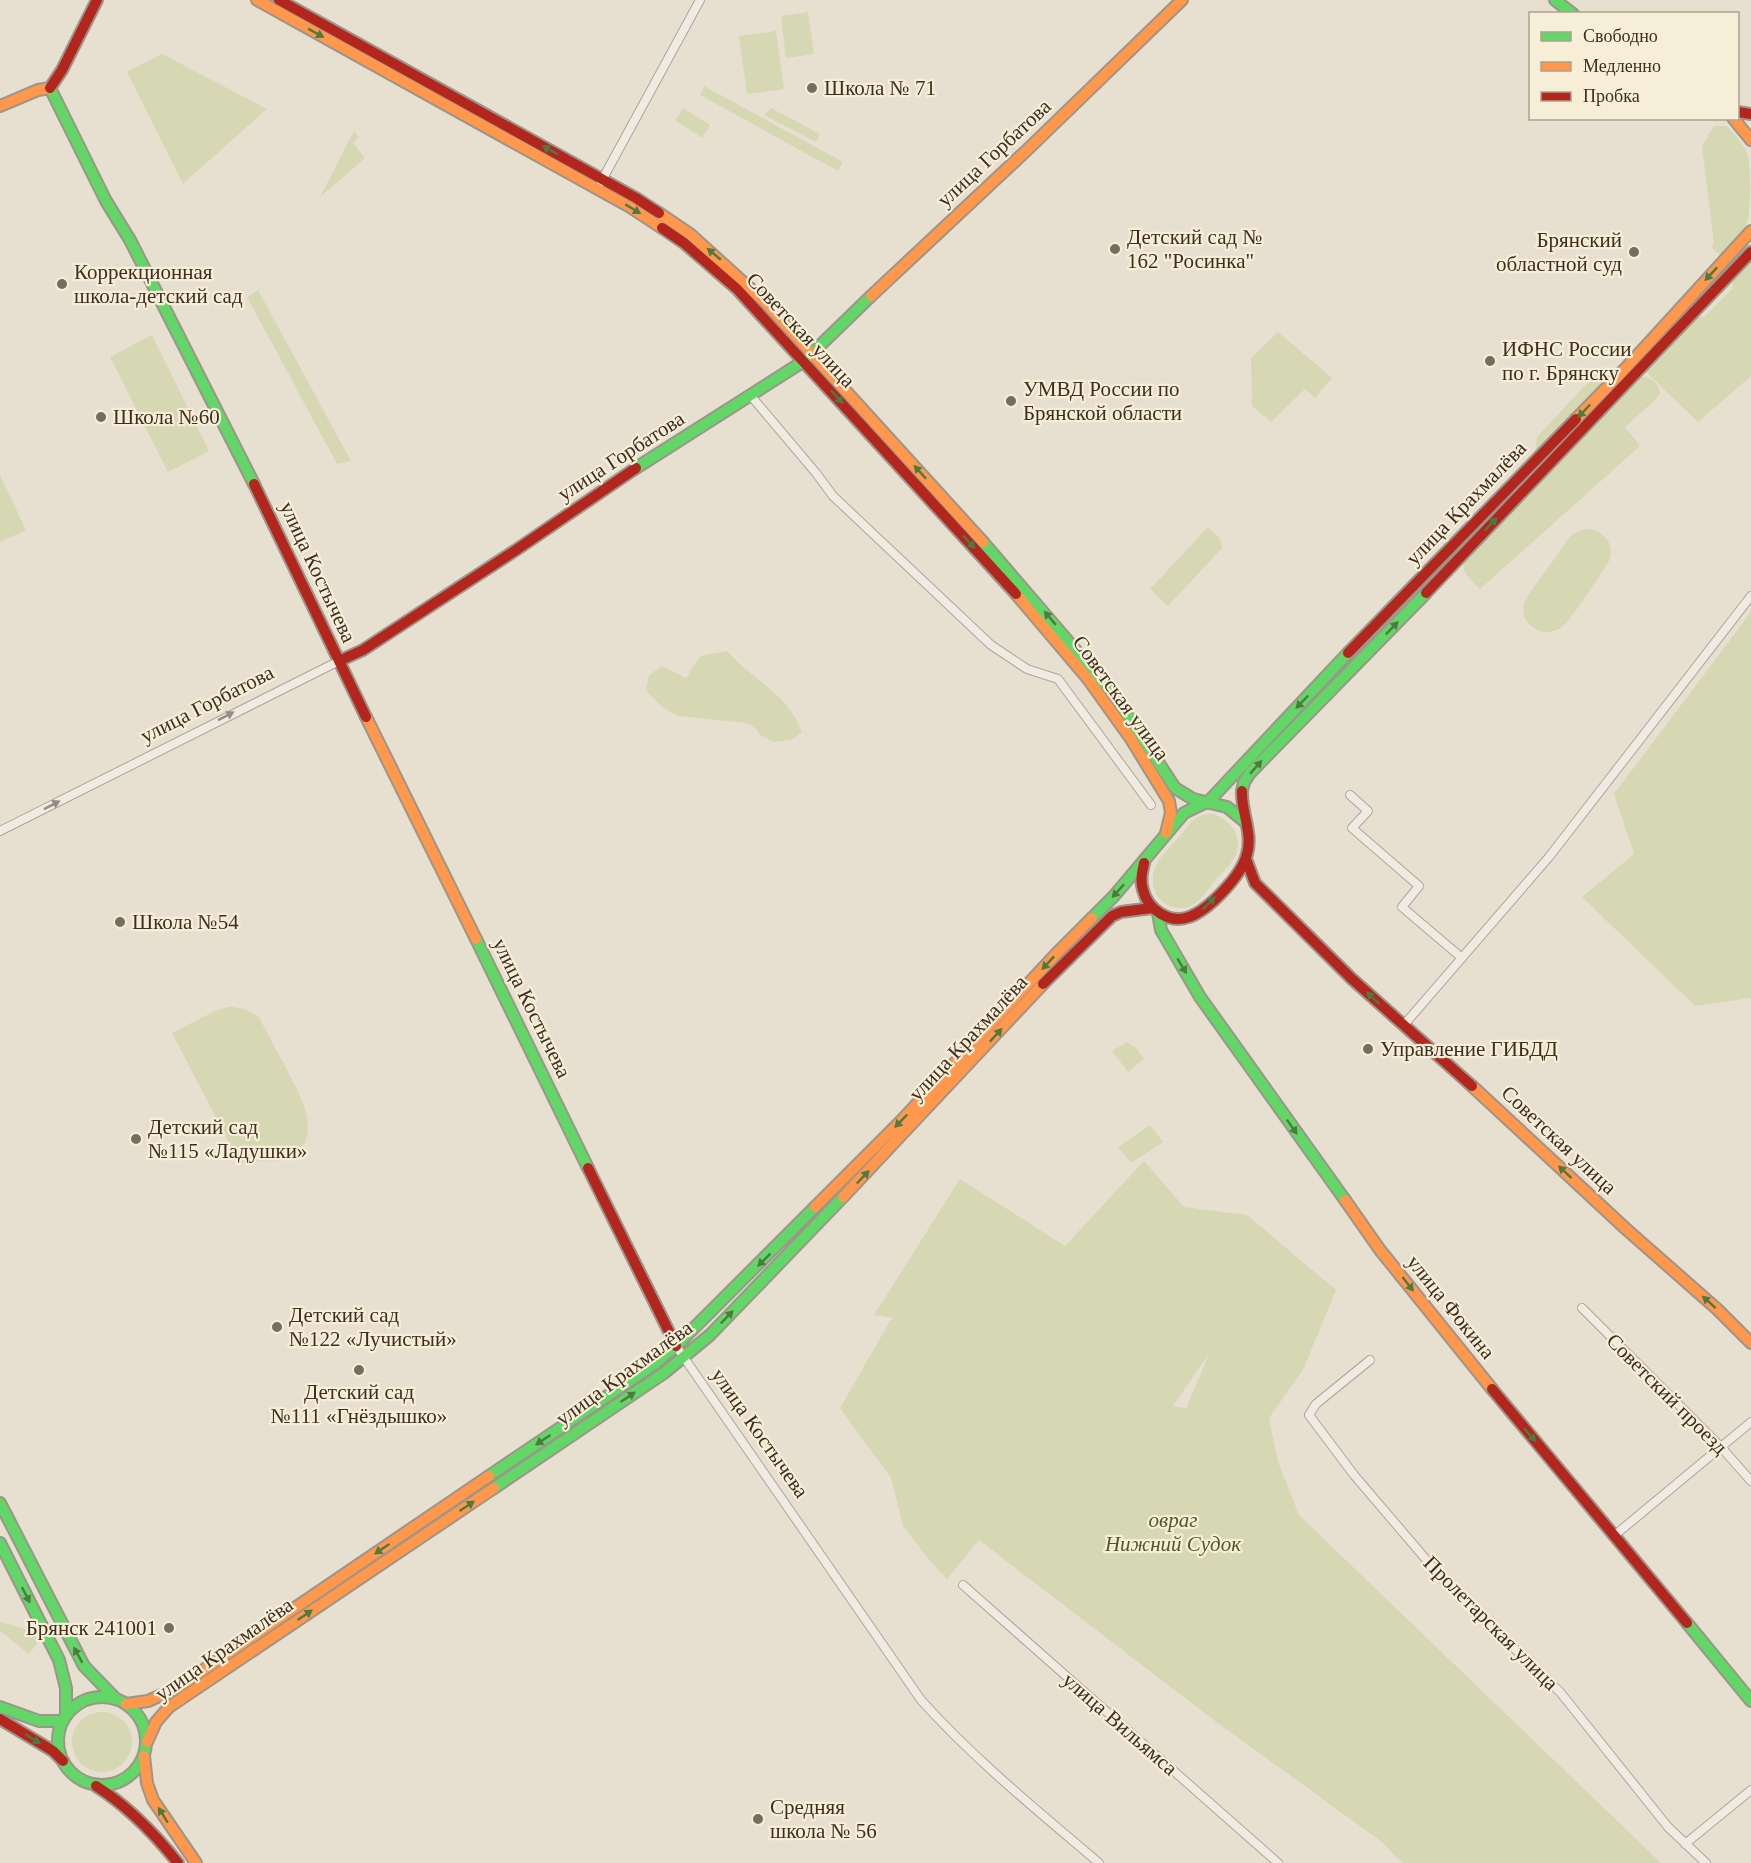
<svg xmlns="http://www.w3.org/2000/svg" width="1751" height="1863" font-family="'Times New Roman',serif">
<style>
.green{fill:#d6d7b3;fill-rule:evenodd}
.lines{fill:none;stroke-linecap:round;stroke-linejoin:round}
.street-casing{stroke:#ada599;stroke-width:10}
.fast-casing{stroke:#9c958a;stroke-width:14}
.slow-casing{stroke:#9c958a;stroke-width:14}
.jam-casing{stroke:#9c958a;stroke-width:14}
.street{stroke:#efebe3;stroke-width:8}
.fast{stroke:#63d668;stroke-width:10}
.slow{stroke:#ff974d;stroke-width:10}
.jam{stroke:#b3261e;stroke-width:10}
.oneway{fill:#4e7a40}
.oneway2{fill:#968c82}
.poi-dot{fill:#786c5e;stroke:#f7eed8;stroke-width:2}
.labels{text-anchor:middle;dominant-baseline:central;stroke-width:4.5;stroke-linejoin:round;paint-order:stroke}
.poi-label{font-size:21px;fill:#3d2e20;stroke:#f7eed8;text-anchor:start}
.street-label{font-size:21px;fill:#3d2e20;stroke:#f7eed8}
.park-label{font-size:21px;font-style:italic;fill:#4d5a26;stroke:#f7eed8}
</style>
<rect width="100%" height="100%" fill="#e7e0d1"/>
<path class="green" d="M 808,12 L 814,54 L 786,58 L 781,16 Z
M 776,31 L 784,89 L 747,94 L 739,36 Z
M 162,54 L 267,109 L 183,184 L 127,72 Z
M 704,86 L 843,162 L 838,171 L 700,95 Z
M 683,108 L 710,125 L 702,138 L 675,120 Z
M 771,108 L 820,134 L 816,142 L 764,115 Z
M 1714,126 L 1727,126 C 1735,135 1745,145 1748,157 C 1751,174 1751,208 1747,223 C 1741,236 1731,246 1722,257 L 1712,248 L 1714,243 L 1702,146 Z
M 354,131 L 359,138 L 353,143 L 365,158 L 320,197 Z
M 1751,257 L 1751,376 L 1698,422 L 1644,370 L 1696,317 L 1704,317 L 1733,288 L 1732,277 Z
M 258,290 L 351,461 L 337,464 L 247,297 Z
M 1278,332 L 1332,378 L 1315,398 L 1305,389 L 1271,422 L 1252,406 L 1251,358 Z
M 152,335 L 209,451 L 168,472 L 110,357 Z
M 1601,368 L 1608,374 L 1603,382 L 1535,454 L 1537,437 Z
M 1641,377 C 1651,377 1659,383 1660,393 L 1657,398 L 1625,427 L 1640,446 L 1480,589 C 1470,579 1461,573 1464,558 L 1636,379 Z
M 0,475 L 26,530 L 0,542 Z
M 1208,527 L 1220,539 L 1222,548 L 1168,606 L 1150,589 Z
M 1590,529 C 1606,533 1615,545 1609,561 C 1597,579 1577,612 1563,626 C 1545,642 1514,623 1526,599 C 1529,592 1535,586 1539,580 C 1550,565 1561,550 1571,535 L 1580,530 Z
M 1751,612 L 1751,998 L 1695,1006 L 1582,897 L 1634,854 L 1614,794 Z
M 727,651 C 753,681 787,692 802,732 L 791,740 L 774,742 L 760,735 L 757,729 L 747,723 L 679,716 L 663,708 L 646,690 L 649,675 L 662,666 L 686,678 L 700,656 Z
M 1209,813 C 1229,817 1245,836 1235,857 C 1230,866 1221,874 1214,882 C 1205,893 1195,910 1179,908 C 1154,906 1146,880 1159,860 C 1165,851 1174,843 1181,835 C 1185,830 1190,822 1196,818 C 1199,816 1205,815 1209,813 Z
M 228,1007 C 240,1007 249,1010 259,1017 C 267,1033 276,1050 285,1066 C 299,1094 329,1140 285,1159 C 270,1165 255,1157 240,1164 L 172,1033 L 215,1011 Z
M 1127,1042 L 1136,1048 L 1144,1059 L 1128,1072 L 1112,1051 Z
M 1150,1125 L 1163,1142 L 1131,1163 L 1118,1147 Z
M 1144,1161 L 1184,1207 L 1247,1215 L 1336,1290 L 1303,1370 L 1269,1418 L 1278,1462 L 1299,1515 L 1661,1863 L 1402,1863 L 1382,1842 L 1215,1721 L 979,1540 L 947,1579 L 930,1561 L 903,1526 L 891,1478 L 840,1408 L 890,1321 L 894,1318 L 874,1315 L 960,1179 L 1065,1246 ZM 1210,1352 L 1186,1408 L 1173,1406 Z
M 0,1622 L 33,1631 L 38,1642 L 29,1654 L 0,1631 Z
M72 1742a30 30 0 1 1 60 0a30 30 0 1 1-60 0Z"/>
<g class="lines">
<g class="street-casing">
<path id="street" d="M 601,182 L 700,0
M 751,396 L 816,473 L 833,496 L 991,645 L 1027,669 L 1058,679 L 1151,805
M 1350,795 L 1368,811 L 1352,828 L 1419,886 L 1402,907 L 1462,958
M 0,831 L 339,661
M 1403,1026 L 1549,857 L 1751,596
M 1582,1308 L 1721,1447 L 1751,1481
M 676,1346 L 921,1700 C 975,1760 1038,1811 1099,1863
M 1370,1360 L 1316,1404 L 1309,1415 L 1354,1475 L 1447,1584 L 1560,1692 L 1668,1827 L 1706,1863
M 1615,1535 L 1751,1422
M 963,1585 L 1278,1863
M 1685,1844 L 1751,1790"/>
</g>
<g class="fast-casing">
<path id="fast" d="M 1555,0 L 1573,14
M 50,88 L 106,201 L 130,240 L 254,484
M 636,468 L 804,361 L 871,296
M 983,542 L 1115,696 L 1175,788 L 1193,799 L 1227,807 L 1244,821
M 1242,791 L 1244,782 L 1250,773 L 1426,593
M 1158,913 L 1161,930 L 1200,997 L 1345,1200
M 1092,918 L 1114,896 L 1184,813 L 1209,801 L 1348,653
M 476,939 L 588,1168
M 489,1476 L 656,1363 L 676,1346 L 815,1207
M 494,1488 L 664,1373 L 710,1335 L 843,1197
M 0,1503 L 84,1666 L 116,1699
M 0,1543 L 59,1660 L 66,1688 L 66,1716
M 1687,1623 L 1751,1701
M58 1741a44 44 0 1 1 88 0a44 44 0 1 1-88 0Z
M 0,1707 L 39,1721 L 63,1721"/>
</g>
<g class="slow-casing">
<path id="slow" d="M 257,0 L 630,207 L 662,228
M 0,106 L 38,90 L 50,88
M 1733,118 L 1751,140
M 659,213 L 690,234 L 764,301 L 983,542
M 871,296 L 1027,150 L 1182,0
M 1576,419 L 1625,369 L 1751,231
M 1016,594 L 1088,679 L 1131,739 L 1169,801 L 1171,813 L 1166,833
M 366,717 L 476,939
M 1472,1086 L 1626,1229 L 1717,1309 L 1751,1343
M 843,1197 L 1043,984
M 1345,1200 L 1380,1250 L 1492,1389
M 815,1207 L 902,1120 L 1056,954 L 1092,918
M 126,1704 L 148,1701 L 177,1688 L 489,1476
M 147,1742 L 156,1722 L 169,1707 L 494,1488
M 144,1756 L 147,1783 L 153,1800 L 196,1863"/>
</g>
<g class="jam-casing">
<path id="jam" d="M 279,0 L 636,198 L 659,213
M 50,88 L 62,70 L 97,0
M 1738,112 L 1751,114
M 662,228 L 684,243 L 737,289 L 1016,594
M 254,484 L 366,717
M 1426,593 L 1751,252
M 1348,653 L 1576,419
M 339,661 L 363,650 L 516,550 L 636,468
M 1246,859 L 1255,883 L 1352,979 L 1472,1086
M 1144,863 C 1142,872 1140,881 1143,890 C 1148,910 1169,924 1189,917 C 1209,910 1242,875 1247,854 C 1253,833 1241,812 1242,791
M 1043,984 L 1112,916 L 1121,912 L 1152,908
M 588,1168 L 676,1346
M 1492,1389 L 1687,1623
M 0,1719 L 53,1751 L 63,1761
M 96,1786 C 129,1807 154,1833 178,1863"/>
</g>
<use href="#street" class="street"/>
<use href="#fast" class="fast"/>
<use href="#slow" class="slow"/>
<use href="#jam" class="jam"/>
</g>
<defs><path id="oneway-solid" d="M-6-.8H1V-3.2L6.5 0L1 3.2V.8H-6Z" transform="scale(1.5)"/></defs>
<g class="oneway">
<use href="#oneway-solid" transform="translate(316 33) rotate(29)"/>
<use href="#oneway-solid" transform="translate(550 150) rotate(-151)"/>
<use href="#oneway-solid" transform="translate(633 209) rotate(31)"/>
<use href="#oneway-solid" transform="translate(714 254) rotate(-140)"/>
<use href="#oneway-solid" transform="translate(1711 274) rotate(133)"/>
<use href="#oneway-solid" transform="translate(837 397) rotate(48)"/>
<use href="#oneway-solid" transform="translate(1584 411) rotate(134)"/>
<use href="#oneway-solid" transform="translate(920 472) rotate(-132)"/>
<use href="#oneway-solid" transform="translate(1491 524) rotate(-46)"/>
<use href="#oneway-solid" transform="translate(969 542) rotate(48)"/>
<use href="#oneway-solid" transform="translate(1050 618) rotate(-130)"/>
<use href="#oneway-solid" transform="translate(1392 628) rotate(-46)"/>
<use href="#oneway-solid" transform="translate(1302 702) rotate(134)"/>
<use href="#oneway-solid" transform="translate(1256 767) rotate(-48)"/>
<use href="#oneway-solid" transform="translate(1118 891) rotate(132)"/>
<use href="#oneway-solid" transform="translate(1209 903) rotate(-46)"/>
<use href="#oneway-solid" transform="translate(1048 963) rotate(133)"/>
<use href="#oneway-solid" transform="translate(1182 966) rotate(59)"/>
<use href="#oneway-solid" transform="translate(1373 998) rotate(-137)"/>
<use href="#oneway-solid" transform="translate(996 1035) rotate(-47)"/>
<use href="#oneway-solid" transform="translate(901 1121) rotate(134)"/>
<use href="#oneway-solid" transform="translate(1292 1127) rotate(55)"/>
<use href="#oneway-solid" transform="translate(1565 1172) rotate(-137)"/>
<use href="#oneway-solid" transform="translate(863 1177) rotate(-46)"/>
<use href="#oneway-solid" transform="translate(764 1260) rotate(135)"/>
<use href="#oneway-solid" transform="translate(1408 1284) rotate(52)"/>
<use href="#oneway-solid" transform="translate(1709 1302) rotate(-138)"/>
<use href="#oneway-solid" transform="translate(727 1317) rotate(-46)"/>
<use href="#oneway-solid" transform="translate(628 1397) rotate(-34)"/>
<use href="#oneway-solid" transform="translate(1530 1435) rotate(49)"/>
<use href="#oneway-solid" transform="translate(543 1440) rotate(146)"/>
<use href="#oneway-solid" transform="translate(467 1506) rotate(-34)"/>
<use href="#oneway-solid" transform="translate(382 1549) rotate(146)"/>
<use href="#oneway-solid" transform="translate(26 1595) rotate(63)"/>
<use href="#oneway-solid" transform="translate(305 1615) rotate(-34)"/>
<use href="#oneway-solid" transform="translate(78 1655) rotate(-119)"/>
<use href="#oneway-solid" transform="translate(33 1739) rotate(32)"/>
<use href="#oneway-solid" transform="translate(163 1815) rotate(-122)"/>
</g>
<g class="oneway2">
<use href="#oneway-solid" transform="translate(226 716) rotate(-27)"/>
<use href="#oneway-solid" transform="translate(52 805) rotate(-27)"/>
</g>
<g class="poi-dot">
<circle cx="812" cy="88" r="6"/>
<circle cx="1115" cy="249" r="6"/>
<circle cx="1634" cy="252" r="6"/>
<circle cx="62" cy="284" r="6"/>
<circle cx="1490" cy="361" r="6"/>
<circle cx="1011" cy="401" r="6"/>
<circle cx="101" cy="417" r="6"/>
<circle cx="120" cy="922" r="6"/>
<circle cx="1368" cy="1049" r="6"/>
<circle cx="136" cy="1139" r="6"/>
<circle cx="277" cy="1327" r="6"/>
<circle cx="359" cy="1370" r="6"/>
<circle cx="169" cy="1628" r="6"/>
<circle cx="758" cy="1819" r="6"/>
</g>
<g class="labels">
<g class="poi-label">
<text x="824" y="88">Школа № 71</text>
<text x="1127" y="237">Детский сад №<tspan x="1127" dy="24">162 "Росинка"</tspan></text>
<text x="1622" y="240" text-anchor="end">Брянский<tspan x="1622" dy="24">областной суд</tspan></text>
<text x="74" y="272">Коррекционная<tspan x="74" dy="24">школа-детский сад</tspan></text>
<text x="1502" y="349">ИФНС России<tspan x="1502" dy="24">по г. Брянску</tspan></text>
<text x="1023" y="389">УМВД России по<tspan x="1023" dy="24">Брянской области</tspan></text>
<text x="113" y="417">Школа №60</text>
<text x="132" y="922">Школа №54</text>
<text x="1380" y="1049">Управление ГИБДД</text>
<text x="148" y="1127">Детский сад<tspan x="148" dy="24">№115 «Ладушки»</tspan></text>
<text x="289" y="1315">Детский сад<tspan x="289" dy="24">№122 «Лучистый»</tspan></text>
<text x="359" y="1392" text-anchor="middle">Детский сад<tspan x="359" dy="24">№111 «Гнёздышко»</tspan></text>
<text x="157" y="1628" text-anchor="end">Брянск 241001</text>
<text x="770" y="1807">Средняя<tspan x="770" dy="24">школа № 56</tspan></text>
</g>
<g class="street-label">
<text transform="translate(994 153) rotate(-43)">улица Горбатова</text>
<text transform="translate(801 330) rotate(47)">Советская улица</text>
<text transform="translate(621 456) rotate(-33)">улица Горбатова</text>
<text transform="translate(1466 503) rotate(-46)">улица Крахмалёва</text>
<text transform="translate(318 572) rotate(65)">улица Костычева</text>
<text transform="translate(1121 698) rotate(54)">Советская улица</text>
<text transform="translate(207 704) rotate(-27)">улица Горбатова</text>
<text transform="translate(532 1008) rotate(64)">улица Костычева</text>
<text transform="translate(968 1038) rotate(-47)">улица Крахмалёва</text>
<text transform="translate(1559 1140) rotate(43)">Советская улица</text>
<text transform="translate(1451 1307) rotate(51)">улица Фокина</text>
<text transform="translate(624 1373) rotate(-36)">улица Крахмалёва</text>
<text transform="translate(1667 1394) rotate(45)">Советский проезд</text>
<text transform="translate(760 1433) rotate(55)">улица Костычева</text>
<text transform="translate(1491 1623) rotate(45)">Пролетарская улица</text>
<text transform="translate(224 1649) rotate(-35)">улица Крахмалёва</text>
<text transform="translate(1120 1724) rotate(41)">улица Вильямса</text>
</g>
<g class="park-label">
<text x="1173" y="1520">овраг<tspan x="1173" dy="24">Нижний Судок</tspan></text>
</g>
</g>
<rect x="1529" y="12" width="210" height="108" fill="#f7eed8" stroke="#ada18e" stroke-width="1.5"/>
<rect x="1541" y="32" width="30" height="9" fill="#63d668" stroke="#ada18e" stroke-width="1.5"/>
<text x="1583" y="42" font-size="18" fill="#3d2e20">Свободно</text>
<rect x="1541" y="62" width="30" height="9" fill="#ff974d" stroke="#ada18e" stroke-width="1.5"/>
<text x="1583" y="72" font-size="18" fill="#3d2e20">Медленно</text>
<rect x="1541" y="92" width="30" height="9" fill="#b3261e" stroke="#ada18e" stroke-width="1.5"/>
<text x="1583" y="102" font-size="18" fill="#3d2e20">Пробка</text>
</svg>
